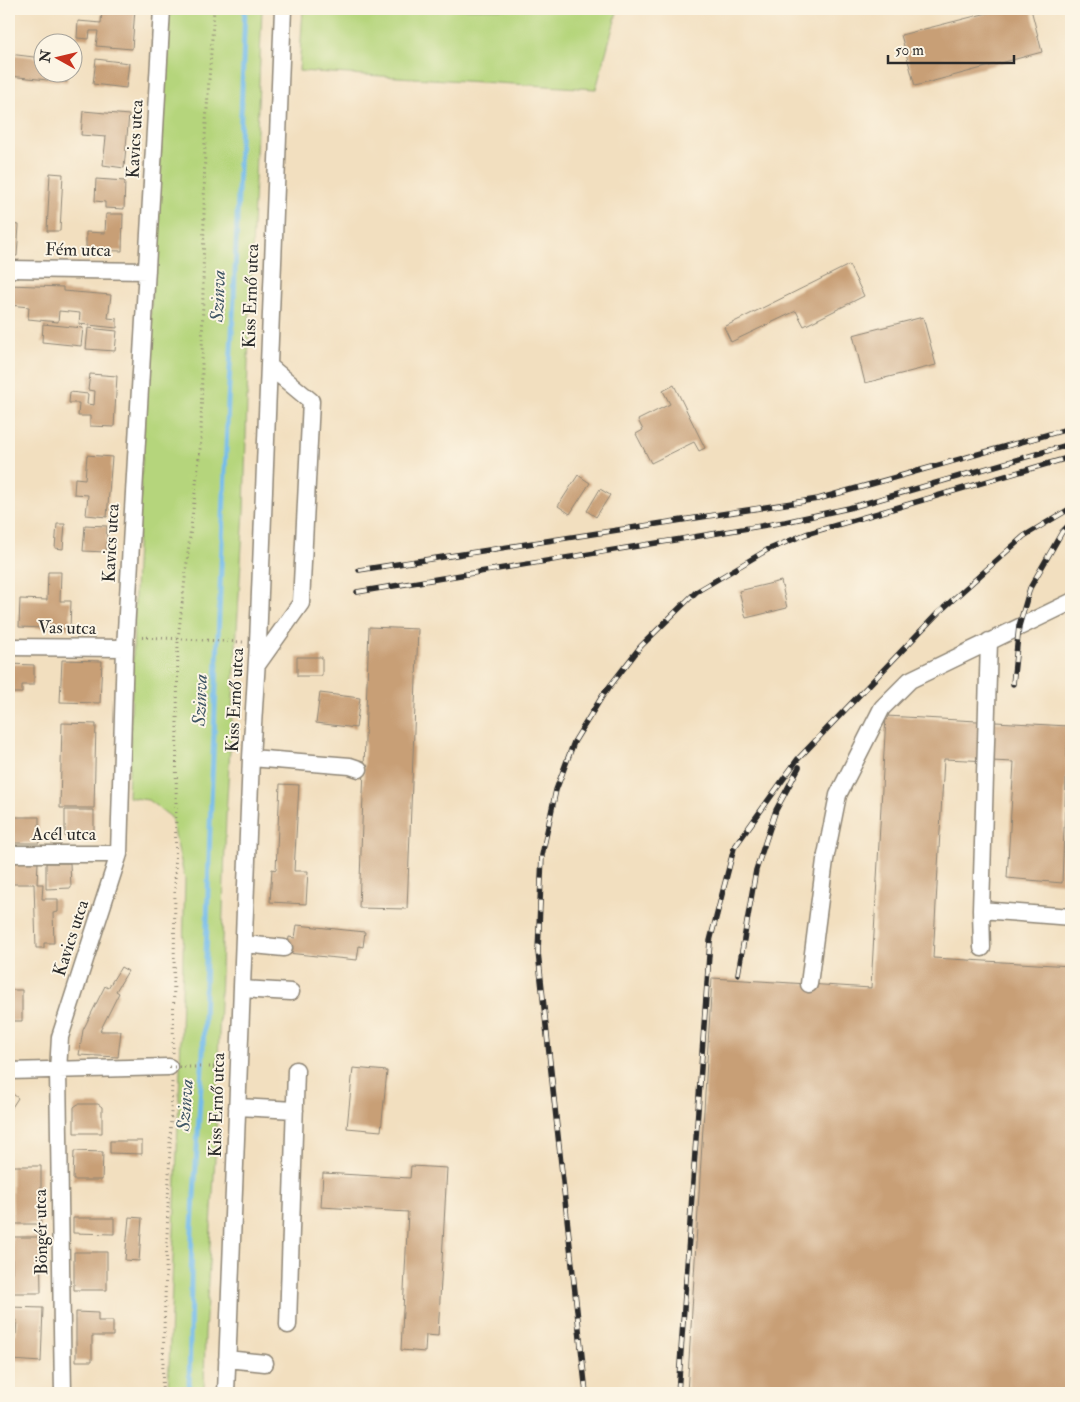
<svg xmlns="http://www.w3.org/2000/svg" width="1080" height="1402" font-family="'IM FELL Double Pica',serif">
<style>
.green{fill:#b5d57c;stroke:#708054}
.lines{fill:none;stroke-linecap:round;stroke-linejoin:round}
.stream{stroke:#72bbeb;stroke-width:5}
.building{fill:#c89f76}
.minor-casing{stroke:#8e8575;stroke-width:19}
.path{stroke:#8e8575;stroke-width:3;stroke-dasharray:1 4;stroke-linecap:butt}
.minor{stroke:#fff;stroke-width:16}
.rail-casing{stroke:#2b2b2b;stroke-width:5.5}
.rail{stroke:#fcf5e5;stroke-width:4;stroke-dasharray:11;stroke-linecap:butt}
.path-bridge{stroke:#8e8575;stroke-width:3;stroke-dasharray:1 4;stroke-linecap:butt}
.labels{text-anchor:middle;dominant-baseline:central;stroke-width:4;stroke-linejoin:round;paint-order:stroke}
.street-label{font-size:18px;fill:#2b2b2b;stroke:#fcf5e5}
.water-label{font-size:19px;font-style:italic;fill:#405665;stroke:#fcf5e5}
</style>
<rect width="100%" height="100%" fill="#fcf5e5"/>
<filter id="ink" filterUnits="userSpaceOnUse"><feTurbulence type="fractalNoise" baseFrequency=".02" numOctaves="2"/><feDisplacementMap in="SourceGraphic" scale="10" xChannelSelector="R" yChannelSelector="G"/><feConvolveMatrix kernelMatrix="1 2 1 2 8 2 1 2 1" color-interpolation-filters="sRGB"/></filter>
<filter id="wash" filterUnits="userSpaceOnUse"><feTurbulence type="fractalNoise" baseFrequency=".0096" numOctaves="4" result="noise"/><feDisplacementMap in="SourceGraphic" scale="20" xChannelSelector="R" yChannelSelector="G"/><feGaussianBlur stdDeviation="1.12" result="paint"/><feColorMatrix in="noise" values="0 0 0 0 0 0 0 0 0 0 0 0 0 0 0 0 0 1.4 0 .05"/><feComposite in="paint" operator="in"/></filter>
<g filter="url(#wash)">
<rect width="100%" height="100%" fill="#f2dfbf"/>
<path class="green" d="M 168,9 L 262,9 L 249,325 L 244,511 L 226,816 L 215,1157 L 205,1334 L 204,1393 L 168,1393 L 180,1070 L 185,879 L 171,817 L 148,800 L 128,797 L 136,565 Z
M 303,9 L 618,9 L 596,89 L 299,71 Z"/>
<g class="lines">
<path class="stream" d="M 189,1393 L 192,1228 L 203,1053 L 210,827 L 228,401 L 234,299 L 245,9"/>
</g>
<g id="blocks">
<path class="building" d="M 102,9 L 135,9 L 132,49 L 96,46 L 98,31 L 90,31 L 89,39 L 77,38 L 78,21 L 101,23 Z
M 1003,9 L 1031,9 L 1042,52 L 915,86 L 901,35 Z
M 9,54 L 42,58 L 42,72 L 68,72 L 67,82 L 9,76 Z
M 96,59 L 129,63 L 126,88 L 93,84 Z
M 83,111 L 129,115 L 124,168 L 103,165 L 106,137 L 81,135 Z
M 50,173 L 63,174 L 60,231 L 47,231 Z
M 96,179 L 125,181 L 124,209 L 105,208 L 105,202 L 95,201 Z
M 106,214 L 123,214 L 122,251 L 86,250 L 86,232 L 105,233 Z
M 9,224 L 19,225 L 17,256 L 9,256 Z
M 849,265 L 864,296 L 804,326 L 796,311 L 731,342 L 724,327 Z
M 9,285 L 63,287 L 63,291 L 111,295 L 108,318 L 117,319 L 117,328 L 79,324 L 80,313 L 59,311 L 58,322 L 28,319 L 29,307 L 9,305 Z
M 923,317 L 936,365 L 865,383 L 853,335 Z
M 43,324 L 83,328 L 81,346 L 42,342 Z
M 88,328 L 117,331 L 115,351 L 86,349 Z
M 90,374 L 117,376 L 114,427 L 90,426 L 90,416 L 78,416 L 79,403 L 69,403 L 70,392 L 88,394 L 87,404 L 94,405 L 95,391 L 88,390 Z
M 674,385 L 705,448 L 699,451 L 694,442 L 651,463 L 636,434 L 643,430 L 638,420 L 670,404 L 663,391 Z
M 87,455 L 112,457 L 107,517 L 86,515 L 88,495 L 74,494 L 75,478 L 85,479 Z
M 578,475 L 590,483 L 570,514 L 558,506 Z
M 600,489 L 610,495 L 596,517 L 587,511 Z
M 57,524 L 65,524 L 63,549 L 55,548 Z
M 85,525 L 107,526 L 106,552 L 83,551 Z
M 48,572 L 61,572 L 60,601 L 71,601 L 70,629 L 19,627 L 20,599 L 47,600 Z
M 781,581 L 787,608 L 746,618 L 739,591 Z
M 369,627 L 418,629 L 407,909 L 359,908 Z
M 297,657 L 322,657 L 322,676 L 297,676 Z
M 62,660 L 102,661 L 100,703 L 60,702 Z
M 9,664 L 34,665 L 34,685 L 22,685 L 22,693 L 9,693 Z
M 320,693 L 360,698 L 356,728 L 316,723 Z
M 886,716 L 1068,726 L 1062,883 L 1007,878 L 1014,762 L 944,759 L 933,958 L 1071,966 L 1071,1393 L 687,1393 L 712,978 L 871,988 Z
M 62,723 L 96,724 L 94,808 L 60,808 Z
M 280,784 L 299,785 L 294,871 L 308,871 L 306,904 L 270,902 L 272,869 L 276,870 Z
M 65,810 L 94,810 L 94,837 L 65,837 Z
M 9,817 L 39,817 L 39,843 L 9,843 Z
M 9,862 L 38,862 L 37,884 L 43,884 L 42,899 L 58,899 L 58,912 L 53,913 L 54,943 L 44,943 L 44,948 L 36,948 L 34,884 L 9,884 Z
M 46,863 L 70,863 L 71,888 L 46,889 Z
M 297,925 L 365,932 L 363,947 L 359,946 L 357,960 L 287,953 L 289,937 L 295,938 Z
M 121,967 L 128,971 L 116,991 L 119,993 L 100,1031 L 121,1031 L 118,1057 L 79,1055 L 83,1030 L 105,986 L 108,988 Z
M 9,990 L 22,990 L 22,1021 L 9,1021 Z
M 353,1068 L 387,1071 L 381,1131 L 347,1128 Z
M 9,1091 L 18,1098 L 9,1112 Z
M 78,1104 L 98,1104 L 102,1107 L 102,1133 L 74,1133 L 74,1107 Z
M 110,1141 L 142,1141 L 142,1154 L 110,1153 Z
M 74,1151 L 103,1152 L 102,1180 L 73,1180 Z
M 12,1166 L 41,1166 L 41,1224 L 13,1224 Z
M 411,1166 L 447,1168 L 438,1336 L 426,1335 L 425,1352 L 401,1350 L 408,1212 L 321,1207 L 323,1173 L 410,1178 Z
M 129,1217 L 142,1218 L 139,1261 L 125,1260 Z
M 73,1218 L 114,1218 L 114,1234 L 73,1233 Z
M 12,1237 L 40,1237 L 41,1293 L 12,1293 Z
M 74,1252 L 107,1252 L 107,1290 L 74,1290 Z
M 9,1307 L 43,1308 L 41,1362 L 12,1360 L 13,1334 L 16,1334 L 17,1320 L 9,1320 Z
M 76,1312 L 98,1313 L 98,1321 L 113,1321 L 113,1336 L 92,1336 L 92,1361 L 76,1361 Z"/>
</g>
</g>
<g filter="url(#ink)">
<use href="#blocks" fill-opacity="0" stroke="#8e8575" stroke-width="1"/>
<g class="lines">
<g class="minor-casing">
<path id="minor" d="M 9,269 L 147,271
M 9,647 L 125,648
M 257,665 L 301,603 L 311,401 L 269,366
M 251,758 L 350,766 L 359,769
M 9,854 L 119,854
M 981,910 L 1071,917
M 244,944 L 284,948
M 982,948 L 981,910 L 989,641
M 809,984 L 825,860 L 838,795 L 882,708 L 910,680 L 1071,602
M 242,989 L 291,992
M 9,1071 L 169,1067
M 237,1107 L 295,1110
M 288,1325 L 296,1070
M 227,1359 L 265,1363
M 63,1393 L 58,1071 L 60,1037 L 119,854 L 125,648 L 162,9
M 226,1393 L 251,758 L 258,643 L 283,9"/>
</g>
<path class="path" d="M 142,637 L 243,642
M 173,1053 L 178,639 L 201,441 L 205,137 L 214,9
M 213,1067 L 223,1067
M 162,1393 L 172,1082"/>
<use href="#minor" class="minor"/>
<g class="rail-casing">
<path id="rail" d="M 359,570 L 818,499 L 1071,428
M 357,592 L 785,522 L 849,508 L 1071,444
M 1013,684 L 1019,626 L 1030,588 L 1062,532 L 1071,523
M 738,974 L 756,870 L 776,810 L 799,767
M 586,1393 L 538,952 L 542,855 L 556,790 L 574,742 L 603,695 L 641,646 L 696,592 L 767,550 L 806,534 L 1071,457
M 678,1393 L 710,941 L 734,848 L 797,760 L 938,613 L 1024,536 L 1071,508"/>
</g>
<use href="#rail" class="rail"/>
<path class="path-bridge" d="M 169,1067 L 213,1067"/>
</g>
</g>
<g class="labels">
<g class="street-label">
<text transform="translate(135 139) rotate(-87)">Kavics utca</text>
<text transform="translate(78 250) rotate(1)">Fém utca</text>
<text transform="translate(251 296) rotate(-88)">Kiss Ernő utca</text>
<text transform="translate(111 543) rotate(-87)">Kavics utca</text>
<text transform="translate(67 628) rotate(1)">Vas utca</text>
<text transform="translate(235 700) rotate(-87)">Kiss Ernő utca</text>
<text x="64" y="834">Acél utca</text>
<text transform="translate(71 938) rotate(-72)">Kavics utca</text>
<text transform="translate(217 1105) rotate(-88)">Kiss Ernő utca</text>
<text transform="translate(41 1232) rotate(-91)">Böngér utca</text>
</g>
<g class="water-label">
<text transform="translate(218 296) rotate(-88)">Szinva</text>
<text transform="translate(200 700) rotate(-88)">Szinva</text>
<text transform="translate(185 1105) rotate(-86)">Szinva</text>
</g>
</g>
<rect width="1080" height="1402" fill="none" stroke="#fcf5e5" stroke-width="30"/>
<g transform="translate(58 58) rotate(278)"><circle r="24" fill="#fcf5e5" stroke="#a8a49b"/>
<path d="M0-4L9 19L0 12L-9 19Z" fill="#c8321e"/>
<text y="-8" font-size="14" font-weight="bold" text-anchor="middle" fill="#2b2b2b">N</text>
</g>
<path d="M888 55v8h126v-8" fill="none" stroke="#2b2b2b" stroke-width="2.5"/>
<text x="895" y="55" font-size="15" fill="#2b2b2b" stroke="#fcf5e5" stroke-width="4" paint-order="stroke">50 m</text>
</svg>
